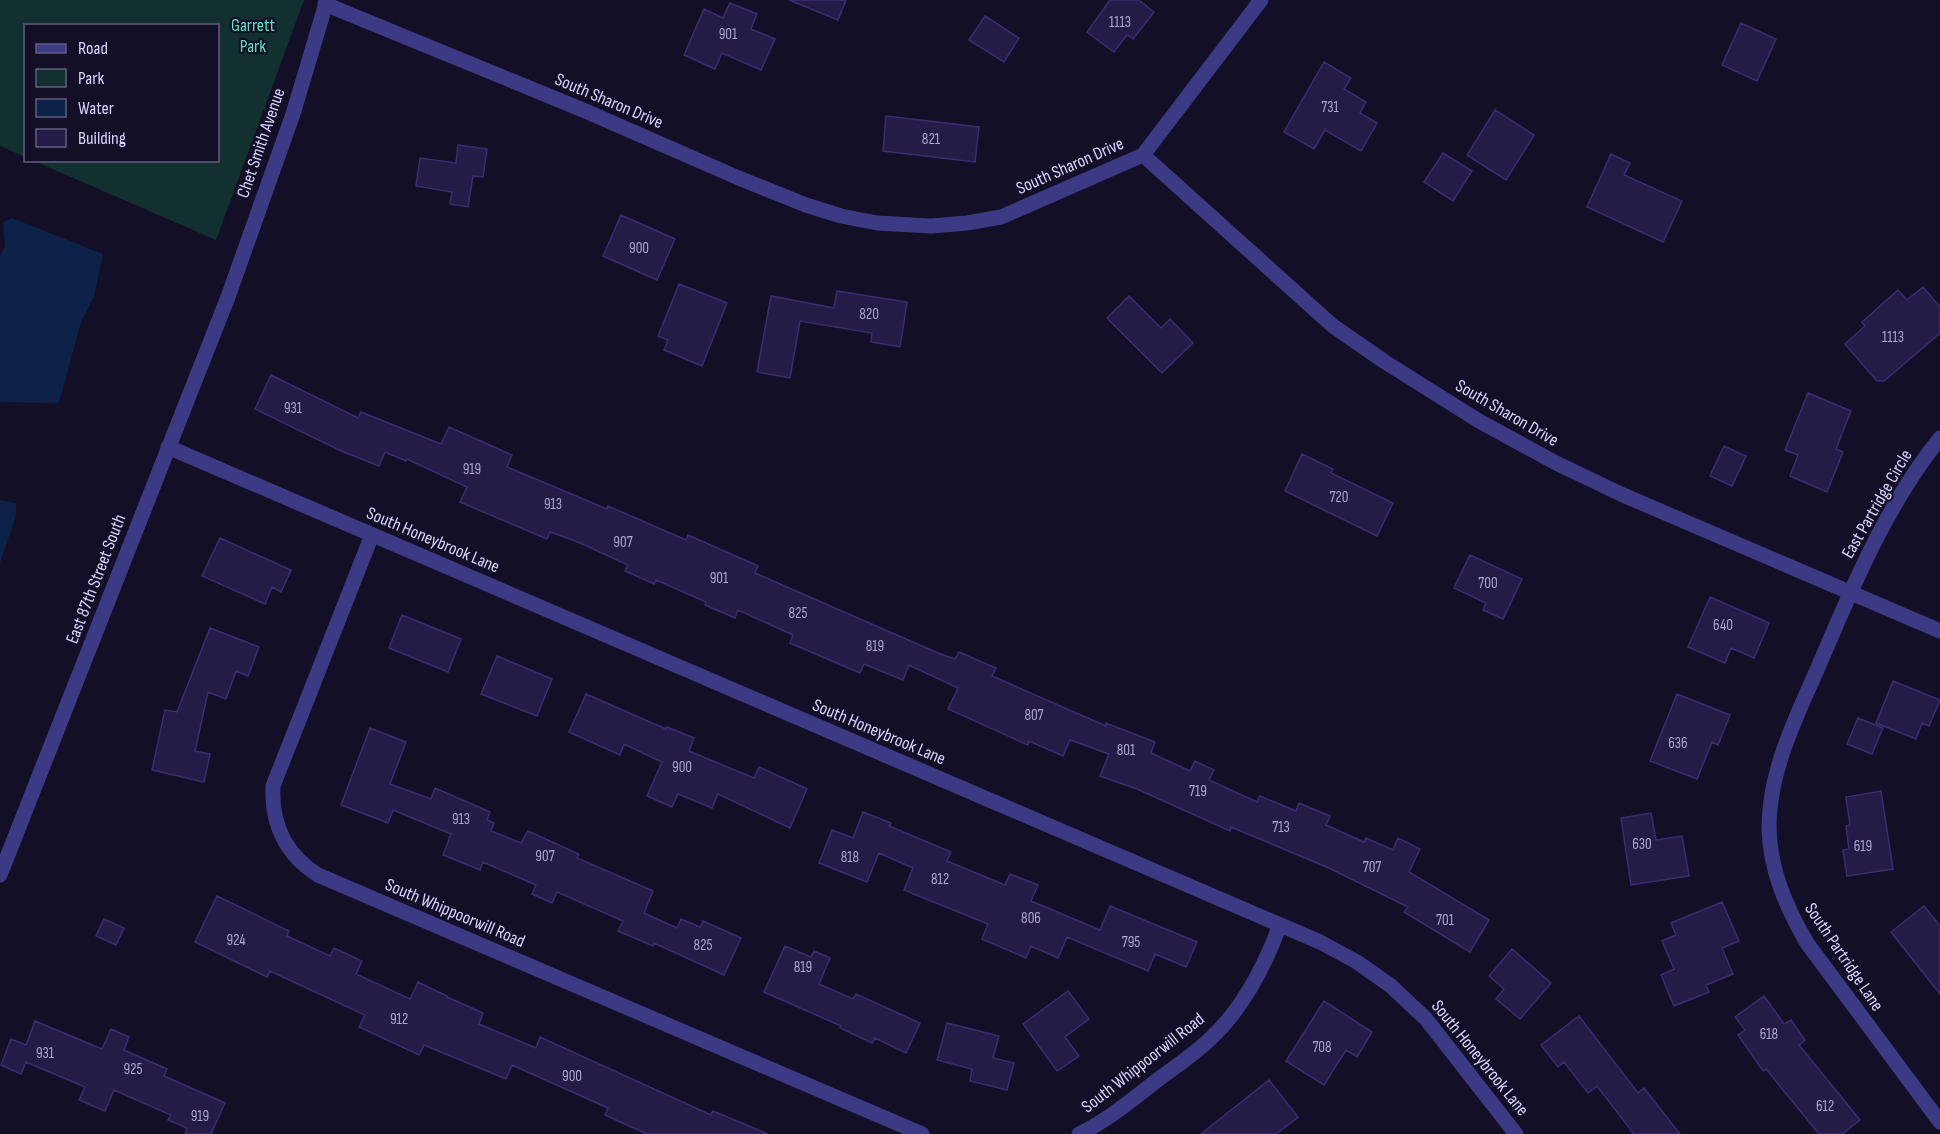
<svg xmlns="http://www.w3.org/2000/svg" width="1940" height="1134" font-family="'Sofia Sans Condensed',sans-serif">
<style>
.green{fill:#12302f}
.water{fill:#0c2248}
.building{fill:#241b47;stroke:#3b2d73;stroke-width:1.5}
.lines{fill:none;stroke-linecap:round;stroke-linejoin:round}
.minor{stroke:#3d3a85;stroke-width:15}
.labels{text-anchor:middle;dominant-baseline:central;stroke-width:4.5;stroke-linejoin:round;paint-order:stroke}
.number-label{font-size:15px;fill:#aca6d1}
.park-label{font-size:18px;fill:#5fe0c0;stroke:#130f26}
.street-label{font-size:18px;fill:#d9d4ff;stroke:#130f26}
</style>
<rect width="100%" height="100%" fill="#130f26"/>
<path class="green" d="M 0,0 L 304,0 L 216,240 L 34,161 L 218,160 L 218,26 L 26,26 L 25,157 L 0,146 Z"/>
<path class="water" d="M 12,218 L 103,254 L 94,297 L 81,322 L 59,403 L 0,402 L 0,256 L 5,246 L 3,222 Z
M 0,500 L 16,503 L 16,516 L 0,563 Z"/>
<path class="building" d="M 789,0 L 846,0 L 838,20 Z
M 1110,0 L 1139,0 L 1154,12 L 1133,39 L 1127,35 L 1114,52 L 1087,32 Z
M 730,3 L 757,14 L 751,29 L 775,39 L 761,70 L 722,53 L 715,69 L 684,55 L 704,9 L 723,18 Z
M 985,16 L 1019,38 L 1004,62 L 969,40 Z
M 1741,23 L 1776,39 L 1757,81 L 1722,65 Z
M 1324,62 L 1351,78 L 1344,89 L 1366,102 L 1360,113 L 1377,123 L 1361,151 L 1325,130 L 1314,149 L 1284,132 Z
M 1495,110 L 1534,135 L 1506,180 L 1467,155 Z
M 886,116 L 979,127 L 975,162 L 883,151 Z
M 458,145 L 487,149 L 483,177 L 473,176 L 468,207 L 450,204 L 452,192 L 416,186 L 420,158 L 456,163 Z
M 1443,153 L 1472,171 L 1453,201 L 1424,182 Z
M 1611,154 L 1630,163 L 1624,175 L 1682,201 L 1663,242 L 1587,207 Z
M 621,215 L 675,239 L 657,280 L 603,256 Z
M 679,284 L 727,303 L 702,366 L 664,350 L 668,340 L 658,336 Z
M 1923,287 L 1940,307 L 1940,333 L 1884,381 L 1877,381 L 1845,344 L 1865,326 L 1862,322 L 1898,290 L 1907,300 Z
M 837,291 L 907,302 L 900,347 L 871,342 L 872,333 L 800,321 L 790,378 L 757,372 L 771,296 L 834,308 Z
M 1129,296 L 1161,328 L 1170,319 L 1193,343 L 1162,373 L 1107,318 Z
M 271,375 L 358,418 L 361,412 L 441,444 L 449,427 L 512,455 L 507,467 L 607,509 L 608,506 L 686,540 L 688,535 L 758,566 L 755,573 L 938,653 L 955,659 L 959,652 L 996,668 L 992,676 L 1106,726 L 1106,723 L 1155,742 L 1151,753 L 1190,771 L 1195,761 L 1214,770 L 1209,780 L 1257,802 L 1260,796 L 1296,811 L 1299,803 L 1330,816 L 1326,825 L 1364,842 L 1366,838 L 1393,850 L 1398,838 L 1420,849 L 1409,872 L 1489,920 L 1470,952 L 1404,912 L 1408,907 L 1329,868 L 1231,827 L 1230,831 L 1137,789 L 1100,776 L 1109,754 L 1070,740 L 1063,756 L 1029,741 L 1028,745 L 948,709 L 958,688 L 909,665 L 903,680 L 864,664 L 860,673 L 790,643 L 793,635 L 738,610 L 735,618 L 705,605 L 706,602 L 656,580 L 654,584 L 625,571 L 628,565 L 578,542 L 550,532 L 547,539 L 460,502 L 467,487 L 407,459 L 406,461 L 385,452 L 379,466 L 339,450 L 255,409 Z
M 1808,393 L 1851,411 L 1836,449 L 1843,452 L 1827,492 L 1790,476 L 1798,455 L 1785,450 Z
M 1724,446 L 1746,456 L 1732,486 L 1710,476 Z
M 1302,454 L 1333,469 L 1331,473 L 1393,503 L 1377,536 L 1285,491 Z
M 220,538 L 291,570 L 281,592 L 272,587 L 265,604 L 202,576 Z
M 1470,555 L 1522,579 L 1503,619 L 1483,610 L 1486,603 L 1454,588 Z
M 1710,597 L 1769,623 L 1754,658 L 1731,648 L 1725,663 L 1688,647 Z
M 402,615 L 461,639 L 448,672 L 389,648 Z
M 210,628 L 259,647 L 248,676 L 236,671 L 226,699 L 208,692 L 195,751 L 210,754 L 204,782 L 152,770 L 165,710 L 177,712 Z
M 497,656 L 552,679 L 537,716 L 481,694 Z
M 1893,681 L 1940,700 L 1929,726 L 1922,723 L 1916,739 L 1876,723 Z
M 586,694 L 666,729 L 667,727 L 694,738 L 689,751 L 754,778 L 759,767 L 807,789 L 790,828 L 718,794 L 712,808 L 678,794 L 672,807 L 647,796 L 662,762 L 624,744 L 620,755 L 569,732 Z
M 1677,694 L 1730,715 L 1718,745 L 1712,742 L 1697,779 L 1650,761 Z
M 1858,718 L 1883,728 L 1872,754 L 1847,744 Z
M 370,728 L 406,742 L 390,784 L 431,799 L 435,788 L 490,812 L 487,820 L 494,823 L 491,831 L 521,843 L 528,831 L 579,854 L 577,858 L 653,891 L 644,913 L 677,928 L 681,919 L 700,927 L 703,921 L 741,938 L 724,975 L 654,943 L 653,946 L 618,931 L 623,921 L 557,892 L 552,903 L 532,894 L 536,885 L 483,862 L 480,870 L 443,855 L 451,834 L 393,810 L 388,823 L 341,805 Z
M 1881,791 L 1893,869 L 1847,876 L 1843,850 L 1849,849 L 1846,826 L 1850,825 L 1846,797 Z
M 863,812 L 891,823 L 889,826 L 951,852 L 947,861 L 1005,885 L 1010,874 L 1038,885 L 1031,901 L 1100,930 L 1110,906 L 1197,942 L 1186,967 L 1155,954 L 1148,971 L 1067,937 L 1058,958 L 1031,946 L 1026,958 L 982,939 L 988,924 L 904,890 L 913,868 L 879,853 L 867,882 L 819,863 L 832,830 L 853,838 Z
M 1651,813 L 1656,840 L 1682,836 L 1689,876 L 1631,885 L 1621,818 Z
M 217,896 L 289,931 L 287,936 L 330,956 L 334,948 L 362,961 L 356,974 L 410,999 L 418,982 L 447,996 L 447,997 L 483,1013 L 479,1024 L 536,1048 L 540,1037 L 711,1115 L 713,1111 L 768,1134 L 647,1134 L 605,1115 L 608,1108 L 512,1065 L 506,1079 L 424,1045 L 419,1055 L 359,1027 L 365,1015 L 270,971 L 267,977 L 195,942 Z
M 1722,902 L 1739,941 L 1722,948 L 1733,974 L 1706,985 L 1709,992 L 1674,1006 L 1661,975 L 1674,969 L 1662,941 L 1676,935 L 1671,923 Z
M 1924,906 L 1940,926 L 1940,994 L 1891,932 Z
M 104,919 L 124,928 L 116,945 L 96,936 Z
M 785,946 L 811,957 L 814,951 L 830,958 L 819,984 L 853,999 L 856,994 L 920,1023 L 906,1053 L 875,1038 L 872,1043 L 840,1028 L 841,1026 L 764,992 Z
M 1512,949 L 1551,983 L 1520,1019 L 1496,999 L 1504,989 L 1489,976 Z
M 1068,991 L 1089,1019 L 1065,1037 L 1079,1056 L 1057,1071 L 1023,1024 Z
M 1764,996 L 1784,1024 L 1791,1020 L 1805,1040 L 1799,1045 L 1860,1120 L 1842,1134 L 1819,1134 L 1766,1069 L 1763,1071 L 1738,1035 L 1745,1030 L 1735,1017 Z
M 1324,1001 L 1372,1032 L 1357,1057 L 1346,1050 L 1324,1085 L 1286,1061 Z
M 1579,1016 L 1638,1093 L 1644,1088 L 1680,1134 L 1634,1134 L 1597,1086 L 1588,1093 L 1564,1062 L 1558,1067 L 1541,1045 Z
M 35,1021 L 102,1049 L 111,1029 L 129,1037 L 124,1050 L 167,1069 L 164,1076 L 225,1103 L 211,1134 L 185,1134 L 187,1128 L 168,1120 L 171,1115 L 114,1090 L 105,1111 L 79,1100 L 85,1087 L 26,1062 L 21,1074 L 1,1065 L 11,1039 L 26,1045 Z
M 947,1023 L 999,1036 L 993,1058 L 1014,1063 L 1007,1090 L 970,1081 L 972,1069 L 937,1060 Z
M 1269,1080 L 1298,1117 L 1276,1134 L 1201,1134 Z"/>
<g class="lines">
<path class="minor" d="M 325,4 L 583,110 L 741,179 L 806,205 L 841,216 L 877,223 L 931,226 L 967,223 L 1001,217 L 1143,155 L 1261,0
M 1143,155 L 1333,326 L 1385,362 L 1479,421 L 1556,463 L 1623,495 L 1940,631
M 1940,438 C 1887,504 1853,585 1820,663 C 1797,716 1769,769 1769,828 C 1770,870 1786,907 1807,943 L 1940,1122
M 168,447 L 1320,942 L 1357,962 L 1391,986 L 1426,1019 L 1516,1134
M 372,535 L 273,786 C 271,824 286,855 318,875 L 922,1134
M 0,875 L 228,297 L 293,114 L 327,0
M 1079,1134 C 1105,1122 1128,1103 1151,1085 C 1170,1070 1191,1057 1209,1040 C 1243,1009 1264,968 1280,925"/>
</g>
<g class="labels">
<g class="number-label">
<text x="1120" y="22">1113</text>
<text x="728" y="34">901</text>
<text x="1330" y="107">731</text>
<text x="931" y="139">821</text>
<text x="639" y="248">900</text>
<text x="869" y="314">820</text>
<text x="1893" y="337">1113</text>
<text x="293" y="408">931</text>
<text x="472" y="469">919</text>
<text x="1339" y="497">720</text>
<text x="553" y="504">913</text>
<text x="623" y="542">907</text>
<text x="719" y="578">901</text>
<text x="1488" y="583">700</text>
<text x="798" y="613">825</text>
<text x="1723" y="625">640</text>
<text x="875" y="646">819</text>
<text x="1034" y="715">807</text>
<text x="1678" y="743">636</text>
<text x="1126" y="750">801</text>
<text x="682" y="767">900</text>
<text x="1198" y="791">719</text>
<text x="461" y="819">913</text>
<text x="1281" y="827">713</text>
<text x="1642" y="844">630</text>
<text x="1863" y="846">619</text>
<text x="545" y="856">907</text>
<text x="850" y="857">818</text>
<text x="1372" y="867">707</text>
<text x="940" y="879">812</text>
<text x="1031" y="918">806</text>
<text x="1445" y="920">701</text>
<text x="236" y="940">924</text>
<text x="1131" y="942">795</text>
<text x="703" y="945">825</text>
<text x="803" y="967">819</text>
<text x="399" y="1019">912</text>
<text x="1769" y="1034">618</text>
<text x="1322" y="1047">708</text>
<text x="45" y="1053">931</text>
<text x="133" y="1069">925</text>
<text x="572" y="1076">900</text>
<text x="1825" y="1106">612</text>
<text x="200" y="1116">919</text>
</g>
<g class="park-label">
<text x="253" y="25">Garrett<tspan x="253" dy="21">Park</tspan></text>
</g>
<g class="street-label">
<text transform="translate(609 101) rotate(23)">South Sharon Drive</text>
<text transform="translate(261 143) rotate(-71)">Chet Smith Avenue</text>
<text transform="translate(1070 166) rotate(-24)">South Sharon Drive</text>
<text transform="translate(1507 413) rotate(30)">South Sharon Drive</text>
<text transform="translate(1877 504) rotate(-60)">East Partridge Circle</text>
<text transform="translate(433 540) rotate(23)">South Honeybrook Lane</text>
<text transform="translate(96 579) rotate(-69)">East 87th Street South</text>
<text transform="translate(879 732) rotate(23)">South Honeybrook Lane</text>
<text transform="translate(455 913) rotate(23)">South Whippoorwill Road</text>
<text transform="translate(1844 957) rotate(56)">South Partridge Lane</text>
<text transform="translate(1480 1058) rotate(51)">South Honeybrook Lane</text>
<text transform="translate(1143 1063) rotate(-38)">South Whippoorwill Road</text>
</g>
</g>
<rect x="24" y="24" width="195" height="138" fill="#130f26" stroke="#625e7d" stroke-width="1.5"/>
<rect x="36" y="44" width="30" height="9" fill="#3d3a85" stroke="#625e7d" stroke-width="1.5"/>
<text x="78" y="54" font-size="18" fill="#d9d4ff">Road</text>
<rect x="36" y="69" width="30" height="18" fill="#12302f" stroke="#625e7d" stroke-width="1.5"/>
<text x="78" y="84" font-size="18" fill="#d9d4ff">Park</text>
<rect x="36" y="99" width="30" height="18" fill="#0c2248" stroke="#625e7d" stroke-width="1.5"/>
<text x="78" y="114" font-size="18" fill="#d9d4ff">Water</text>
<rect x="36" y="129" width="30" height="18" fill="#241b47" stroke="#625e7d" stroke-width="1.5"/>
<text x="78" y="144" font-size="18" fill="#d9d4ff">Building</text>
</svg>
